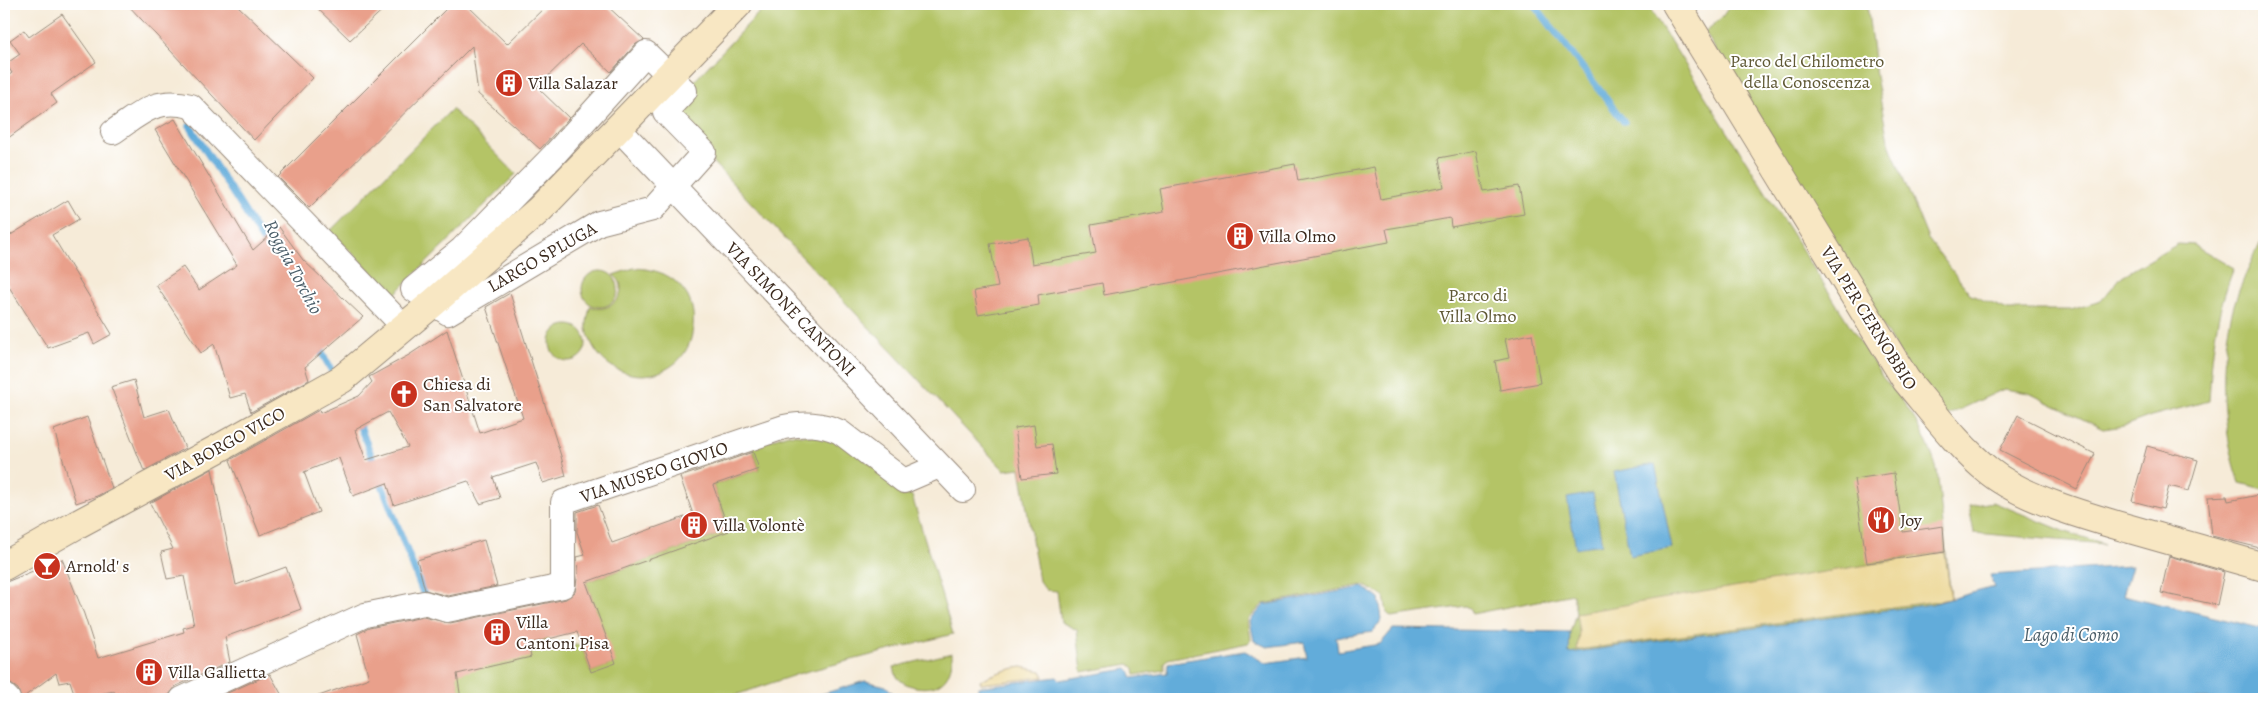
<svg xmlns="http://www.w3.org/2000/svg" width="2268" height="703" font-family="Alegreya,serif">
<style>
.green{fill:#b4c466;stroke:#787742}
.sand{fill:#eeda9e;stroke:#94825e}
.water{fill:#62acda;stroke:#4e6b7c}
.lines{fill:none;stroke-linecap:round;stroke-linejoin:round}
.stream{stroke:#62acda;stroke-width:7}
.building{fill:#e9a08b;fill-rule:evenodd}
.street-casing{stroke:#988a7b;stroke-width:26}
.secondary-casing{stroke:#988a7b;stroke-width:30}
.street{stroke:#fff;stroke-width:24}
.secondary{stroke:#f8e7c3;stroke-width:28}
.labels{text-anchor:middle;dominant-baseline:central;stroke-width:4;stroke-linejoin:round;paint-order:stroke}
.park-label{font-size:18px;fill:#5f5834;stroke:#fff}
.poi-label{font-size:18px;fill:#3b2a1e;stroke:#fff;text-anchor:start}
.street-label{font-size:18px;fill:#3b2a1e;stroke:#fff}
.water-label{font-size:19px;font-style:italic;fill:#4b5e69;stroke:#fff}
</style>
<rect width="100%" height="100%" fill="#fff"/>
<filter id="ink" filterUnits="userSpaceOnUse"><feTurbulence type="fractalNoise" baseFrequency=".02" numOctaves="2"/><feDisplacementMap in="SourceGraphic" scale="10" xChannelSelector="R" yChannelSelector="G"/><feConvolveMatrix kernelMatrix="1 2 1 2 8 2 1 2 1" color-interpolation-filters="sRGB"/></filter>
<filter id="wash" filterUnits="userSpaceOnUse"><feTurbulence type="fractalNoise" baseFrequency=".0096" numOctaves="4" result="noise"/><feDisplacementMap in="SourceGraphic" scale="20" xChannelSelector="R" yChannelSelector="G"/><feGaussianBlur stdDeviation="1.12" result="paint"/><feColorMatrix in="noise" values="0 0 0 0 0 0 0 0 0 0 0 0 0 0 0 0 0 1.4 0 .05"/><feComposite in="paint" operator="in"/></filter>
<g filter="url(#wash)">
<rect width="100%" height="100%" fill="#f6ebd8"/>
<path class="green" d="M 767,4 L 1647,4 L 1883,378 C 1908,404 1927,436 1937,470 L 1951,599 L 1932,604 L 1569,653 L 1570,632 L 1576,613 L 1573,594 L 1472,614 L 1471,609 L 1466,606 L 1391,617 L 1387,613 L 1384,596 L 1363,585 L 1263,604 L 1248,620 L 1251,640 L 1248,643 L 1168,659 L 1164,662 L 1164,670 L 1135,675 L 1134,668 L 1129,664 L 1082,672 L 1077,630 L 1061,622 L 1057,591 L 1046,590 L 1039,581 L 1020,468 L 1004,470 L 665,112 Z
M 1731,4 L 1867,4 L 1876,76 L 1888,141 L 1928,239 L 1971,295 L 2008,310 L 2071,310 L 2101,301 L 2122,276 L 2178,244 L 2194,245 L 2234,268 C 2215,315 2212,351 2209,401 L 2151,416 L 2124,426 L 2103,429 L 2029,393 L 2004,389 L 1946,416 L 1913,376 L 1705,32 L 1722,17 Z
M 452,109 L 516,174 L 394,295 L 330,231 Z
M 2264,235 L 2264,489 L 2240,483 C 2221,428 2218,361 2234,305 C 2241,282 2254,258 2264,235 Z
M 634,268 C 658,269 676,276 688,297 C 693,307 694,316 693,327 C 688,389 600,392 587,329 C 586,322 589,313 590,306 C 612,317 633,287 613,275 Z
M582 289a18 18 0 1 1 36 0a18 18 0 1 1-36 0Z
M550 343a18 18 0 1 1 36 0a18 18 0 1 1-36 0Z
M 788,434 L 836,438 L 912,496 L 953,634 L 801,673 L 724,699 L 461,699 L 454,662 L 549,639 L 552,650 L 581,644 L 591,672 L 615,663 L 586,582 L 729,531 L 713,485 L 759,469 L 752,446 Z
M 1993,502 L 2066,532 L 2105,544 L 1974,533 L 1969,506 Z
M 952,653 C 953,677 941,691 916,687 C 910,686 902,683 898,678 C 896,676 895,671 894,667 Z"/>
<path class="sand" d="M 1945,552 L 1951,599 L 1577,650 L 1579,632 L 1576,613 Z
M 1022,667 L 1041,671 L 1044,677 L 981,684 L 980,680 C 994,674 1007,669 1022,667 Z"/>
<path class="water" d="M 1655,464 L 1672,548 L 1630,556 L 1614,472 Z
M 1593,493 L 1602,544 L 1576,548 L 1567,498 Z
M 2132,566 L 2123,595 L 2264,629 L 2264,699 L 965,699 L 967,692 L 978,691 L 978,687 L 1057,677 L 1060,680 L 1127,669 L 1131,672 L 1132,678 L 1167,673 L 1168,663 L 1245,651 L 1265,663 L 1307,657 L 1304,642 L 1267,647 L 1254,641 L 1250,621 L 1264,605 L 1363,587 L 1379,598 L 1382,619 L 1373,632 L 1336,637 L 1338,651 L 1380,644 L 1393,629 L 1570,632 L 1569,653 L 1932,604 L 1994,587 L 1990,575 Z
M 865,681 L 886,686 L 899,699 L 806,699 Z"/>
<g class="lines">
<path class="stream" d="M 1534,4 L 1624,122
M 190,126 L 268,248
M 318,346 L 333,373
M 357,419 L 375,465
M 379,477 L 425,598"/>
</g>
<g id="blocks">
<path class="building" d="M 127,4 L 236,4 L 313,78 L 254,140 Z
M 313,4 L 389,4 L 350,40 Z
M 451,4 L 466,4 L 507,44 L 548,4 L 605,4 L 644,40 L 636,44 L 611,72 L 581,44 L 537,87 L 569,118 L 540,149 L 478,94 L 472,46 L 309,208 L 278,177 Z
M 62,14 L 96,62 L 51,94 L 57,103 L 4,141 L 4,79 L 12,73 L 6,64 L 20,54 L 10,40 L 24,30 L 29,37 Z
M 175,119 L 253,250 L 279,227 L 303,260 L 363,317 L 305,367 L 309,380 L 251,412 L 245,394 L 230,398 L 214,344 L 201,353 L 156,285 L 183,267 L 199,290 L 237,265 L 155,130 Z
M 1476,151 L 1484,192 L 1519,186 L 1524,214 L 1451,227 L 1450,218 L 1422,223 L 1386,229 L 1389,242 L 1104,295 L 1102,283 L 1075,288 L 1038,295 L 1039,305 L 978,315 L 974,291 L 998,287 L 990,244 L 1028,237 L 1032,264 L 1096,253 L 1091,225 L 1164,212 L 1160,189 L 1295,164 L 1298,181 L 1374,167 L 1381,199 L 1444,187 L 1439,158 Z
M 68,200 L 79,219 L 52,235 L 112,334 L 94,344 L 89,333 L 48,348 L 4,279 L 4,239 Z
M 510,293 L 561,456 L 566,476 L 543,483 L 536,463 L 493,477 L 500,498 L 480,504 L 468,481 L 394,505 L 387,483 L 353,496 L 339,458 L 304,472 L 319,512 L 260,535 L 230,460 L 319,410 L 320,413 L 359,396 L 372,382 L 369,377 L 409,355 L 447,330 L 480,433 L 523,418 L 486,307 ZM 388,412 L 408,447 L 366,460 L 355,430 Z
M 1532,334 L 1540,383 L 1500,390 L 1495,361 L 1509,358 L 1505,339 Z
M 134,380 L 144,417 L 169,409 L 185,448 L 144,471 L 111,387 Z
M 2018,415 L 2095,454 L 2077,489 L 2000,450 Z
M 87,417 L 112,488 L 97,496 L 76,503 L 54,430 Z
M 1034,425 L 1037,446 L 1052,444 L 1056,474 L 1022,478 L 1015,428 Z
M 2147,446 L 2198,460 L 2189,491 L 2169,486 L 2163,509 L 2132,501 Z
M 753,452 L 759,469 L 713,485 L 729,531 L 586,582 L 616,663 L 591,672 L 577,632 L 528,644 L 531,657 L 457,674 L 461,699 L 316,699 L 316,697 L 369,678 L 357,634 L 369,628 L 423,617 L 450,623 L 566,599 L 575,592 L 578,572 L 577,557 L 585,555 L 577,532 L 577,512 L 598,505 L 612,543 L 693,514 L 680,477 Z
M 212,469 L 236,585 L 286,567 L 301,609 L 225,637 L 230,662 L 176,686 L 169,695 L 154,699 L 116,699 L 114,691 L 76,699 L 70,681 L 59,683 L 56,673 L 21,699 L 18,689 L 8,682 L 4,682 L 4,583 L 62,559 L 84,614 L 98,658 L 184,632 L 183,628 L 194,625 L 184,576 L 167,579 L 161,552 L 173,549 L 150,503 Z
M 1894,473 L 1903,532 L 1943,526 L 1945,552 L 1867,563 L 1854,479 Z
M 2264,494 L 2264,549 L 2212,536 L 2208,497 L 2227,496 L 2228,501 Z
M 484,540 L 497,586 L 448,596 L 425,590 L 417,560 Z
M 2169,556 L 2224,572 L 2217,605 L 2161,593 Z
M 270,674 L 284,699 L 214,699 Z"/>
</g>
</g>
<g filter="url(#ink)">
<use href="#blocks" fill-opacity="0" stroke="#988a7b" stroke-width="1"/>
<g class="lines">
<g class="street-casing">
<path id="street" d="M 646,53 L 685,91 L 665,112 L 704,152 L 653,209 L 599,223 L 448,313 L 413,289 L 462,249 L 553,156 Z
M 618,128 L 963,490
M 113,132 C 141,113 155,97 191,106 L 404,327
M 4,695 L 8,699
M 182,699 L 365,615 L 424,603 L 447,610 L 563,586 L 563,502 L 784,427 C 804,423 821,423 840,432 L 904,481 L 939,466"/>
</g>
<g class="secondary-casing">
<path id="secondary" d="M 1676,4 L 1906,380 C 1932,411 1958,447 1990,472 C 2024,499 2088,517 2130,529 C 2175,542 2219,554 2264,567
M 4,566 L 76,525 L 221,447 L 342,379 L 433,303 L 540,209 L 738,4"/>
</g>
<use href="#street" class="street"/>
<use href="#secondary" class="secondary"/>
</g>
</g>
<defs>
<g id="building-disc" transform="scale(1.4375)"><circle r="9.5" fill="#c8321e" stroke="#fff"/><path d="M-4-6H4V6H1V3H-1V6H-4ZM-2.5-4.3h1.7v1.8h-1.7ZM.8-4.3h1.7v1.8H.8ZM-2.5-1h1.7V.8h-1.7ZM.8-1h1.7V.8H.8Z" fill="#fff"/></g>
<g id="church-disc" transform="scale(1.4375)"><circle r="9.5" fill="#c8321e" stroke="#fff"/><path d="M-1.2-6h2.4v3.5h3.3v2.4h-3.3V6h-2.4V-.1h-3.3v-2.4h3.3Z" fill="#fff"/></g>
<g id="restaurant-disc" transform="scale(1.4375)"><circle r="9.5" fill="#c8321e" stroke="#fff"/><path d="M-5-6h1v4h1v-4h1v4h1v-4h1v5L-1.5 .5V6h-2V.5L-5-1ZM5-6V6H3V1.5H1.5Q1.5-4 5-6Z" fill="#fff"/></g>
<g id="bar-disc" transform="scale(1.4375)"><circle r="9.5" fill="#c8321e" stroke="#fff"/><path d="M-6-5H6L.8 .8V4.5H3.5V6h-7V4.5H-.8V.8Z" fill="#fff"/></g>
</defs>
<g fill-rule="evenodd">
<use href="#building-disc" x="509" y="83"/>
<use href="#building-disc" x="1240" y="236"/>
<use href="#church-disc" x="404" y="394"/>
<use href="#restaurant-disc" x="1881" y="520"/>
<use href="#building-disc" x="694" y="525"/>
<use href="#bar-disc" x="47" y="566"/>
<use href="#building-disc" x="497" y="632"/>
<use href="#building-disc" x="149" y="672"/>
</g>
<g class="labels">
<g class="park-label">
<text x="1807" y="61">Parco del Chilometro<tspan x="1807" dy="21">della Conoscenza</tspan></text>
<text x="1478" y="295">Parco di<tspan x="1478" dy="21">Villa Olmo</tspan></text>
</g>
<g class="poi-label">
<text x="528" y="83">Villa Salazar</text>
<text x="1259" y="236">Villa Olmo</text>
<text x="423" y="384">Chiesa di<tspan x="423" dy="21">San Salvatore</tspan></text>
<text x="1900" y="520">Joy</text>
<text x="713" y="525">Villa Volontè</text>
<text x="66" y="566">Arnold' s</text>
<text x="516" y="622">Villa<tspan x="516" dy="21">Cantoni Pisa</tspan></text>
<text x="168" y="672">Villa Gallietta</text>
</g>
<g class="street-label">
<text transform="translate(542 257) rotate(-30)">LARGO SPLUGA</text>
<text transform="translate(791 309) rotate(46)">VIA SIMONE CANTONI</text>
<text transform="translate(1869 318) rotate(58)">VIA PER CERNOBBIO</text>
<text transform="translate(225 444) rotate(-29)">VIA BORGO VICO</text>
<text transform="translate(654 472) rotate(-19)">VIA MUSEO GIOVIO</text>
</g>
<g class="water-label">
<text transform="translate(293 267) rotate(62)">Roggia Torchio</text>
<text x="2071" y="635">Lago di Como</text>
</g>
</g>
<rect width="2268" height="703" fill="none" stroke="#fff" stroke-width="20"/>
</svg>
